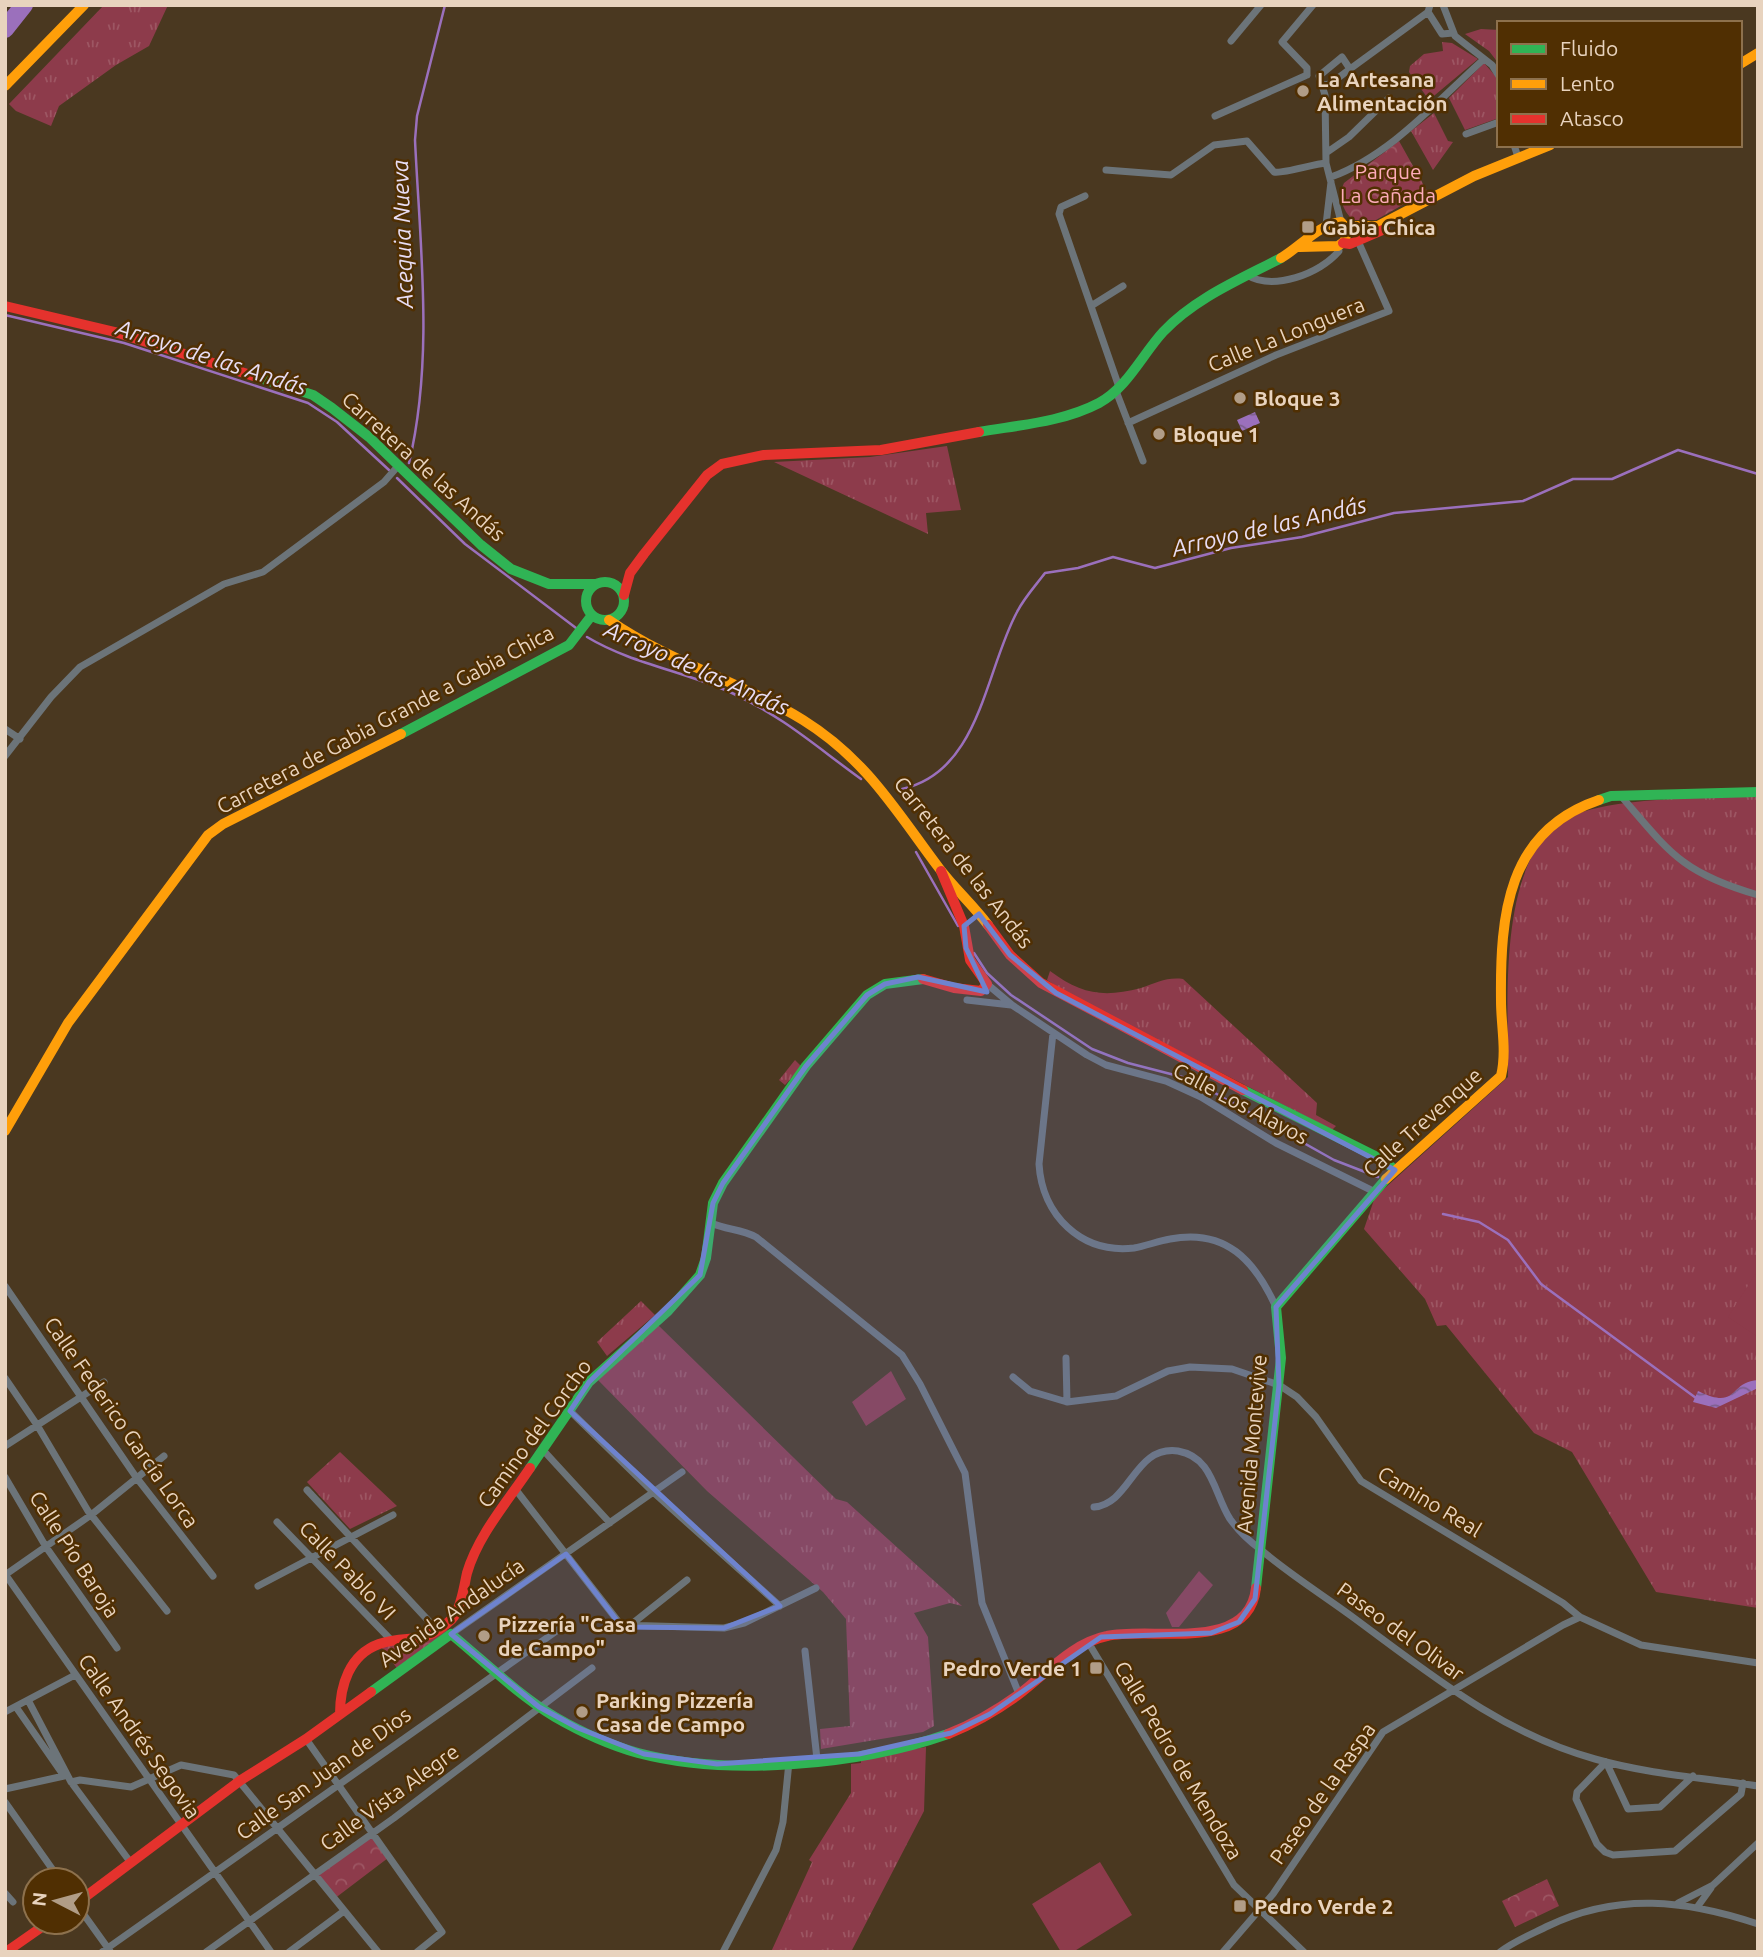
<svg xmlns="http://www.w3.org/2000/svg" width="1763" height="1957" font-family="Ubuntu,sans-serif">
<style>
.grass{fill:url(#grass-tufts)}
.park{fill:url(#park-crowns)}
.garden{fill:#8d3b4b}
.water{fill:url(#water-waves)}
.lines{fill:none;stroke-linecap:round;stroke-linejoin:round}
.stream{stroke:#9b70bc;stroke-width:2.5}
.river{stroke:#9b70bc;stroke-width:18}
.street{stroke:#6c7479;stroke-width:7}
.fast{stroke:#30b455;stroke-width:10}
.slow{stroke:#ff9f0a;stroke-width:10}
.jam{stroke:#e5322d;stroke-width:10}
.marked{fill:#6e83ce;fill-opacity:0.2;stroke:#6e83ce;stroke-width:5;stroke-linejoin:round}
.poi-dot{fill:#b19d87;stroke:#502f02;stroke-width:2.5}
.labels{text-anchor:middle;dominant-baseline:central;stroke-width:5;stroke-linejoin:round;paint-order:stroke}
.poi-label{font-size:21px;font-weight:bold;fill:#e8d3be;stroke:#502f02;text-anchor:start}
.park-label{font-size:21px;fill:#feacbb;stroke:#502f02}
.street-label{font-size:21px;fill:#e8d3be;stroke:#502f02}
.water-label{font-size:23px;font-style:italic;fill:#e8ddf4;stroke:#502f02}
</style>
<defs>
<pattern id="grass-tufts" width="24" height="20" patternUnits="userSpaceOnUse" patternTransform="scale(1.75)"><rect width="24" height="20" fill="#8d3b4b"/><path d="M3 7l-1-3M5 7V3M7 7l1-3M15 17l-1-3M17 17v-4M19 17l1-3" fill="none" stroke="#9d5663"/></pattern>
<pattern id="park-crowns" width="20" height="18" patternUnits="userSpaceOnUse" patternTransform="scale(1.75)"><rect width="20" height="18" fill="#8d3b4b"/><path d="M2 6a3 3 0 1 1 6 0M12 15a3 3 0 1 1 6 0" fill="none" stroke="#9d5663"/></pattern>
<pattern id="water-waves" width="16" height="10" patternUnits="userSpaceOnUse" patternTransform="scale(1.75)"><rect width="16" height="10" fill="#9b70bc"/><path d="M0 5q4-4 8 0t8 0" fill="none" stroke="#7d5f8e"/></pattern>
</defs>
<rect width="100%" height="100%" fill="#4a3820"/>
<path class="grass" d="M 104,5 L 168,5 L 149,46 L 116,65 L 59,106 L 51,126 L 16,111 L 9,104 Z
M 1481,29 L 1499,30 L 1499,64 L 1489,51 L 1465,34 Z
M 1442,42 L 1452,43 L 1478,59 L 1429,100 L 1409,72 L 1410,66 L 1424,54 L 1443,51 Z
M 1484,63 L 1499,80 L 1499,118 L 1465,130 L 1449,98 Z
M 1434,113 L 1448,141 L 1453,142 L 1433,170 L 1411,131 Z
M 947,446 L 961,510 L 926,513 L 928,534 L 774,462 L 870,457 Z
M 1758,797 L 1758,1608 L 1656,1592 L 1572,1452 L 1534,1433 L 1446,1325 L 1437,1326 L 1425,1299 L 1364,1229 L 1375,1197 L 1508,1077 C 1509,1006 1495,857 1568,818 C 1608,797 1710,797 1758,797 Z
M 1050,971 C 1081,994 1103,998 1141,988 C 1157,983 1166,977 1183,979 L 1317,1103 L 1316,1115 L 1336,1126 L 1332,1130 L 1067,993 L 1047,980 Z
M 795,1060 L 802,1067 L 785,1085 L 779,1080 Z
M 641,1301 L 655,1315 L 607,1356 L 597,1342 Z
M 658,1325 L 836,1499 L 847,1502 L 962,1606 L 950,1603 L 914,1613 L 928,1637 L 934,1726 L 923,1732 L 821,1749 L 820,1729 L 850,1726 L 846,1619 L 823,1592 L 707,1491 L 598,1380 Z
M 340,1452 L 397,1506 L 350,1529 L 307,1482 Z
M 926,1747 L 924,1811 L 851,1952 L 771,1952 L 812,1862 L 809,1860 L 851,1793 L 851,1764 L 861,1763 L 861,1758 Z"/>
<path class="park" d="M 1399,141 L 1427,191 L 1376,220 L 1353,220 C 1342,210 1338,196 1344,183 Z
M 444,1627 L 451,1634 L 399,1671 L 379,1644 L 418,1640 Z
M 370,1834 L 388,1858 L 334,1899 L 314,1874 Z
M 1547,1879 L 1559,1906 L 1515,1927 L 1502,1901 Z"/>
<path class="garden" d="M 1758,1270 L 1758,1337 L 1728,1317 Z
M 891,1371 L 906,1399 L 866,1426 L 852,1402 Z
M 1199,1571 L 1213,1585 L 1179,1627 L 1172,1627 L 1166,1613 Z
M 1100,1862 L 1132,1915 L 1073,1952 L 1061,1952 L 1032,1904 Z"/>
<path class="water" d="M 1255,412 L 1260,423 L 1242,431 L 1237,420 Z
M 1758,1380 L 1758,1388 L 1716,1408 L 1693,1402 L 1698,1391 C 1739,1411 1728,1382 1758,1380 Z"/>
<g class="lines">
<path class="stream" d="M 5,315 L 124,343 L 308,403 L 337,422 L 389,470
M 409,463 C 434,358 420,247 415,140 L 417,116 L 445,5
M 397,478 L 465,544 L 576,628
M 587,637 C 632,664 684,671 732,693 C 785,718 814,745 861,779
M 902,789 C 980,772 985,671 1017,612 C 1024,598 1036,585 1045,573 L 1078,568 L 1113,557 L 1155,568 L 1231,548 L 1302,537 L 1394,513 L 1523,501 L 1573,479 L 1612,479 L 1678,450 L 1758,474
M 916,852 L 958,926
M 974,953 L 987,973 L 1011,995 L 1092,1049 L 1128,1063 L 1190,1079 L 1334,1160 L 1378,1177
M 1443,1214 L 1479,1222 L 1508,1240 L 1541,1284 L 1696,1398"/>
<path class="river" d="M 5,29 L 24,5"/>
<path class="street" d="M 1430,5 L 1428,12 L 1442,34 L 1453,33
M 1443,5 L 1455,36 L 1492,65 L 1499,76
M 1231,41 L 1261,5
M 1350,69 L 1428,12
M 1307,75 L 1307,68 L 1282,42 L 1313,5
M 1323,85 L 1330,84 L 1350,69 L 1342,57 L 1319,76 L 1325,95 L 1326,163 L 1341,222
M 1215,116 L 1307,75
M 1466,134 L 1499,122
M 1514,145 L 1518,157
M 1326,153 L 1349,137 L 1389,98
M 1106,170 L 1171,175 L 1214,145 L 1247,141 L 1274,172 C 1283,174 1313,164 1326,163
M 1331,177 C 1391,155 1437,101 1484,59
M 1085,196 L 1061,207 L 1059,214 L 1119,387
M 1326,225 L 1331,182
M 1247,275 C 1273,291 1320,274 1339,251 L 1338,246
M 1091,306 L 1123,286
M 1116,391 L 1143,461
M 1128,423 L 1276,355 L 1389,311 L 1358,241
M 5,729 L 20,739
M 5,756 L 51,697 L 80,667 L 224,584 L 263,572 L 384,482 L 398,466
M 1621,796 C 1670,853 1682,873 1758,895
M 987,984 L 1012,1005 L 1087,1055 L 1106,1065 L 1166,1081 L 1201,1097 L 1276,1143 L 1373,1191
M 967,1000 L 1011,1005
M 1053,1033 L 1039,1164 C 1042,1215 1081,1254 1134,1248 C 1146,1246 1158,1241 1170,1239 C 1226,1228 1255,1261 1276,1307
M 711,1223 C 727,1230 741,1229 756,1237 L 902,1355 L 920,1384 L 965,1473 L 982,1603 L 1019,1694
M 5,1286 L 136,1477 L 213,1576
M 1066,1358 L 1067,1402
M 1013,1377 L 1030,1391 L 1067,1402 L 1116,1396 L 1168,1371 L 1190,1367 L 1232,1369 L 1279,1385 L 1297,1397 L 1316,1417 L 1361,1481 L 1563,1603 L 1580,1617
M 5,1378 L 37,1425 L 88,1511 L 167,1611
M 570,1411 L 653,1492 L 780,1606
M 5,1446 L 104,1382
M 543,1450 L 610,1523
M 5,1477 L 46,1547 L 117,1648
M 307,1490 L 438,1631
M 516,1490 L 621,1625 L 724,1628 L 744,1623 L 816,1588
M 1094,1507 C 1131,1504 1134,1445 1178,1451 C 1213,1457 1214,1494 1230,1519 C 1238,1530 1249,1541 1260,1549 C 1289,1574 1323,1595 1354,1618 C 1430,1674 1503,1734 1595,1759 C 1647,1774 1704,1778 1758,1786
M 277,1522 L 393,1642
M 5,1574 L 271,1952
M 5,1575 L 91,1515 L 164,1456
M 258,1586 L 393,1515
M 1580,1617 L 1641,1645 L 1758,1663
M 628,1627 L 687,1580
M 451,1634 L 682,1472
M 1088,1642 L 1234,1885 L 1304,1952
M 805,1651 L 817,1759
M 28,1700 L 71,1782 L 131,1863
M 16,1707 L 64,1776 L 66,1775
M 5,1712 L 75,1675
M 306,1739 L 442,1932 L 417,1952
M 1693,1776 L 1660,1807 L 1628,1809 L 1606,1762 L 1577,1792 L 1576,1799 L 1597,1844 L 1605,1852 L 1613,1855 L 1675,1851 L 1741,1794 L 1743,1783
M 71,1782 L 80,1780 L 131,1787 L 181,1765 L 234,1775 L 378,1952
M 5,1789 L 64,1776
M 5,1802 L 60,1880
M 5,1893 L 13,1902
M 1678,1903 L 1713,1885 L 1758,1843
M 77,1905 L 110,1951
M 1698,1906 L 1711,1888
M 102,1952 L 565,1625
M 206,1952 L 394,1818 L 592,1668
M 289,1952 L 344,1911
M 723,1952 L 776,1850 L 783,1822 L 789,1762
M 1223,1952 L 1273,1894 L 1383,1732 L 1563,1625 L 1580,1617
M 1500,1952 C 1514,1941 1532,1934 1548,1926 C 1618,1892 1686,1900 1758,1924"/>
<path class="fast" d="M 260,378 L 313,395 L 332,408 L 369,437 L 481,545 L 511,569 L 549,584 L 596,584
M 979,432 C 1019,425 1063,422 1099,403 C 1127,388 1142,355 1163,332 C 1195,298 1241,279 1281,258
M586 601a19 19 0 1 1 38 0a19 19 0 1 1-38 0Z
M 401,734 L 569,645 L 592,615
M 1599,800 L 1611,796 L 1758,792
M 1243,1090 L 1383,1160 L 1395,1170
M 530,1468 L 589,1382 L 668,1311 L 700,1275 L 706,1258 L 713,1203 L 723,1183 L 806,1066 L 867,995 L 885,984 L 923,979
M 1256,1588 L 1281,1358 L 1276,1307 L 1386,1179
M 371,1692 L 451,1634 C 485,1662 517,1694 555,1717 C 581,1732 609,1745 638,1753 C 729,1777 859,1765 948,1734"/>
<path class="slow" d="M 1740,64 L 1758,53
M 5,86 L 84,5
M 1346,226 L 1378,226 L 1474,176 L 1550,145
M 1281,258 C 1300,247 1319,224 1341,222 L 1347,230 L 1345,241 L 1338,246 L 1300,247
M 609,620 C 669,662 741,682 803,720 C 867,760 896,811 939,868 C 954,888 973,905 988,925
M 5,1131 L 68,1023 L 208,835 L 223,824 L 401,734
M 1386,1179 L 1501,1076 C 1507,1051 1501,1026 1501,1001 C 1500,915 1507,831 1599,800"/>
<path class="jam" d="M 1343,243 L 1350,244 L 1385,229
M 5,306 L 115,332 L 260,378
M 624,595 L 630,573 L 644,554 L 707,475 L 722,464 L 764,455 L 881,450 L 979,432
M 988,925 L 1010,955 L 1041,983 L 1243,1090
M 923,979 L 954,988 L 981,991 L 987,984 L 970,960 L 964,926 L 941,871
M 340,1714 C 340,1686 349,1655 379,1644 C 410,1633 421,1648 452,1619 C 461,1610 464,1586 467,1573 C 478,1535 508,1501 530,1468
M 948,1734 C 973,1724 996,1711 1018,1695 C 1046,1674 1072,1643 1107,1636 C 1151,1626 1249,1654 1256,1588
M 77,1903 L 241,1780 L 306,1739 L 371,1692
M 6,1952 L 49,1922"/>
</g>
<path class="marked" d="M 979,914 L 1010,955 L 1056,993 L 1395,1170 L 1276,1307 L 1279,1385 L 1255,1599 L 1239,1622 L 1211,1633 L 1101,1637 L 990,1714 L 951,1733 L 859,1754 L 717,1764 L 644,1754 L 578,1728 L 539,1707 L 451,1634 L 566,1554 L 622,1627 L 724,1628 L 780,1606 L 570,1411 L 589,1382 L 700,1275 L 713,1203 L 723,1183 L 806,1066 L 867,995 L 885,984 L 918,977 L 987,992 L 966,948 L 964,926 Z"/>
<g class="poi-dot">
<circle cx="1303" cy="91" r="7"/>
<rect x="1301" y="220" width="14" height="14" rx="3.5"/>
<circle cx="1240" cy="398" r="7"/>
<circle cx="1159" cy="434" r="7"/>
<circle cx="484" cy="1636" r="7"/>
<rect x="1089" y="1661" width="14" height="14" rx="3.5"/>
<circle cx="582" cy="1712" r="7"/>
<rect x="1233" y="1899" width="14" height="14" rx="3.5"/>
</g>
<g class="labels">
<g class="poi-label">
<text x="1317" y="79">La Artesana<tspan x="1317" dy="24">Alimentación</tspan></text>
<text x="1322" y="227">Gabia Chica</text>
<text x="1254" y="398">Bloque 3</text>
<text x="1173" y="434">Bloque 1</text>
<text x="498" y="1624">Pizzería "Casa<tspan x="498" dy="24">de Campo"</tspan></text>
<text x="1082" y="1668" text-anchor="end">Pedro Verde 1</text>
<text x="596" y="1700">Parking Pizzería<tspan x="596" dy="24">Casa de Campo</tspan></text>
<text x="1254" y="1906">Pedro Verde 2</text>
</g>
<g class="park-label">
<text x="1388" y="171">Parque<tspan x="1388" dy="24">La Cañada</tspan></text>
</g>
<g class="street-label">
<text transform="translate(1286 334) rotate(-22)">Calle La Longuera</text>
<text transform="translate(424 466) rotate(42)">Carretera de las Andás</text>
<text transform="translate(385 719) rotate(-28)">Carretera de Gabia Grande a Gabia Chica</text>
<text transform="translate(964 862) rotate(52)">Carretera de las Andás</text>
<text transform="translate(1241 1103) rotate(28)">Calle Los Alayos</text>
<text transform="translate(1422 1122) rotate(-42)">Calle Trevenque</text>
<text transform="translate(122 1422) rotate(55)">Calle Federico García Lorca</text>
<text transform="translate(534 1433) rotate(-54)">Camino del Corcho</text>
<text transform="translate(1251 1444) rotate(-85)">Avenida Montevive</text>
<text transform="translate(1430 1501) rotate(31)">Camino Real</text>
<text transform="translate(75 1554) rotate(57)">Calle Pío Baroja</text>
<text transform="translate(348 1570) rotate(46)">Calle Pablo VI</text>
<text transform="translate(451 1612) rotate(-35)">Avenida Andalucía</text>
<text transform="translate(1401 1631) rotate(36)">Paseo del Olivar</text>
<text transform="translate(140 1736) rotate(55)">Calle Andrés Segovia</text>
<text transform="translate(1179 1760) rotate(59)">Calle Pedro de Mendoza</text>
<text transform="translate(323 1773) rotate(-36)">Calle San Juan de Dios</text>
<text transform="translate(1322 1793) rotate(-55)">Paseo de la Raspa</text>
<text transform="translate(389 1797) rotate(-36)">Calle Vista Alegre</text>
</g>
<g class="water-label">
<text transform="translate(402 234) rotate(-92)">Acequia Nueva</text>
<text transform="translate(212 357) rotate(18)">Arroyo de las Andás</text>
<text transform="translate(1269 526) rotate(-13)">Arroyo de las Andás</text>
<text transform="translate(697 668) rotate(24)">Arroyo de las Andás</text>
</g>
</g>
<rect width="1763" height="1957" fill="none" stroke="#e8d3be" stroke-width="14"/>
<rect x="1497" y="21" width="245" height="126" fill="#502f02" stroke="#8d714d" stroke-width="2"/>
<rect x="1511" y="44" width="35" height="10" fill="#30b455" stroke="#8d714d" stroke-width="2"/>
<text x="1560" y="56" font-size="21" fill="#e8d3be">Fluido</text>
<rect x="1511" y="79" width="35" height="10" fill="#ff9f0a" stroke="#8d714d" stroke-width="2"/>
<text x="1560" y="91" font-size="21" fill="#e8d3be">Lento</text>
<rect x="1511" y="114" width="35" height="10" fill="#e5322d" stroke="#8d714d" stroke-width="2"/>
<text x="1560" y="126" font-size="21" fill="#e8d3be">Atasco</text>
<g transform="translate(56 1901) rotate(276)"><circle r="33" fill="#502f02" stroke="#8d714d" stroke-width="2"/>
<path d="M0-5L12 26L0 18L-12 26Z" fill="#b19d87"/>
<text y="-10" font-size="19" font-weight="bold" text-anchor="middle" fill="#e8d3be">N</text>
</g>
</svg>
